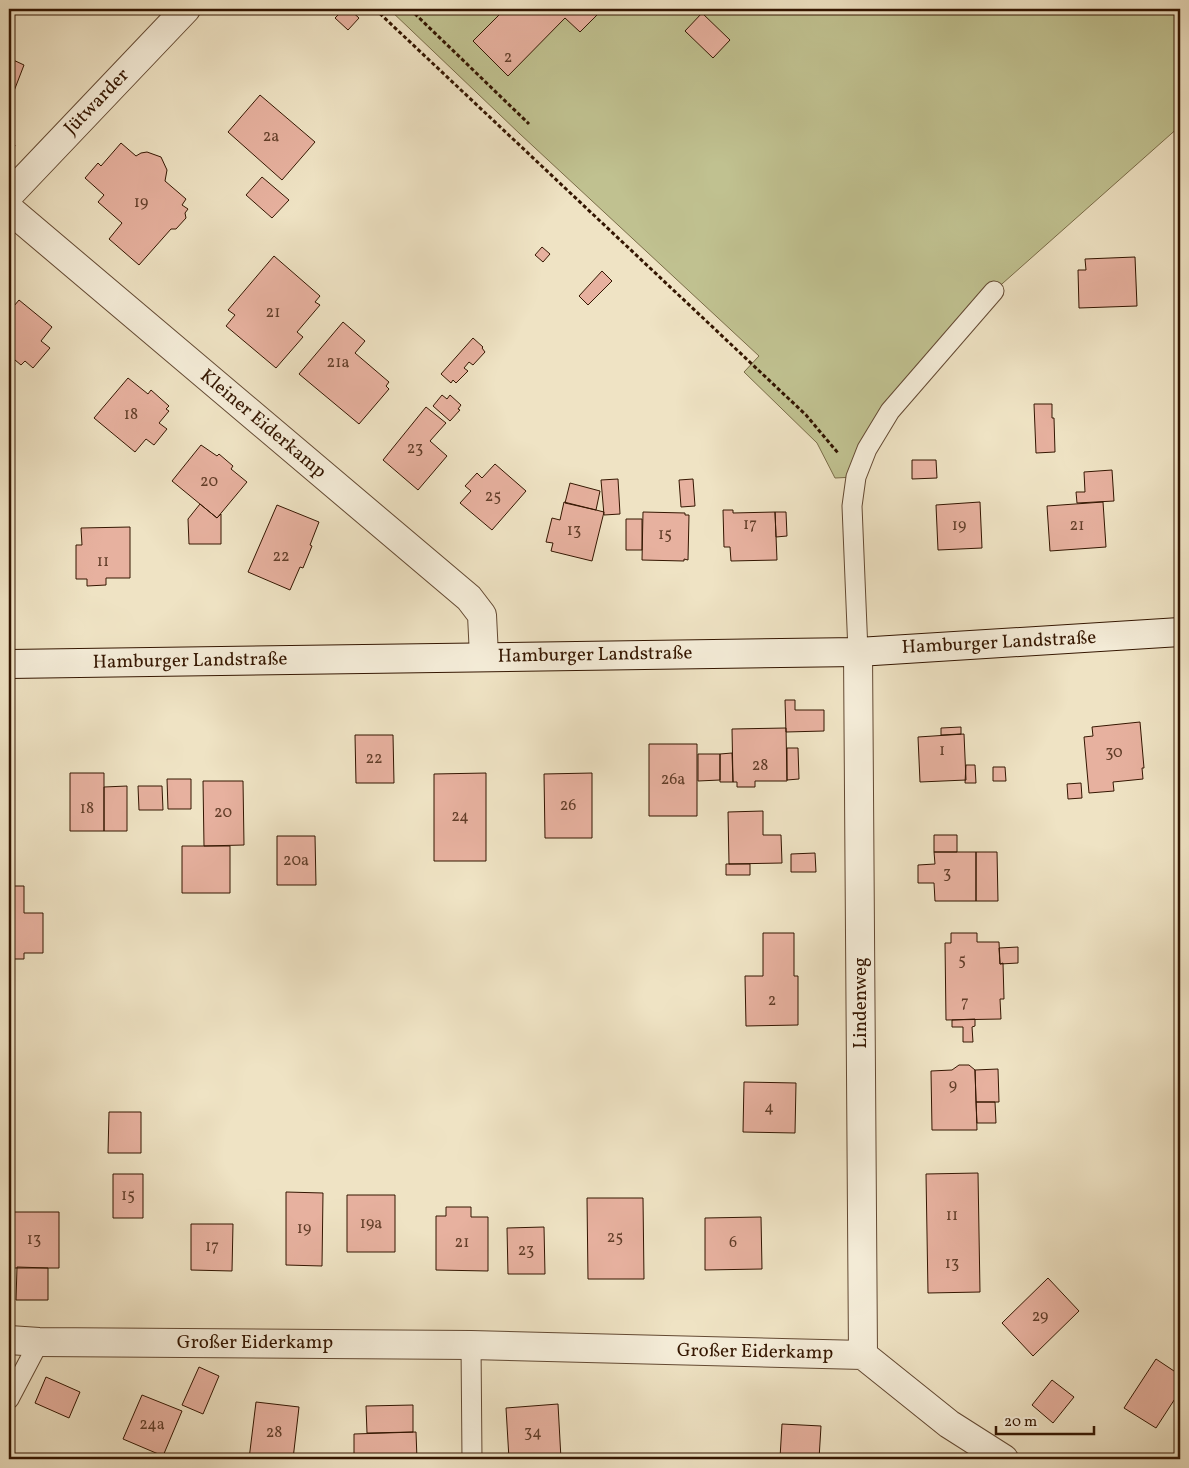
<svg xmlns="http://www.w3.org/2000/svg" width="1189" height="1468" font-family="Vollkorn,serif">
<style>
.grass{fill:#c0c190;stroke:#7a6c48}
.building{fill:#e7b19f;stroke:#341601}
.lines{fill:none;stroke-linecap:round;stroke-linejoin:round}
.lane-casing{stroke:#634932;stroke-width:21}
.street-casing{stroke:#634932;stroke-width:30}
.secondary-casing{stroke:#341601;stroke-width:30}
.path{stroke:#341601;stroke-width:3;stroke-dasharray:4 2.5;stroke-linecap:butt}
.lane{stroke:#f5edd9;stroke-width:19}
.street{stroke:#f5edd9;stroke-width:28}
.secondary{stroke:#f5edd9;stroke-width:28}
.labels{text-anchor:middle;dominant-baseline:central;stroke-width:4.5;stroke-linejoin:round;paint-order:stroke}
.number-label{font-size:16px;fill:#613d28}
.street-label{font-size:19px;fill:#341601;stroke:#f5edd9}
</style>
<rect width="100%" height="100%" fill="#efe3c4"/>
<filter id="stains"><feTurbulence type="fractalNoise" baseFrequency=".004" numOctaves="4"/><feColorMatrix values="0 0 0 0 .2 0 0 0 0 .09 0 0 0 0 .02 0 0 0 .5 -.17"/></filter>
<radialGradient id="worn" r=".72"><stop offset=".6" stop-color="#630" stop-opacity="0"/><stop offset="1" stop-color="#630" stop-opacity=".3"/></radialGradient>
<path class="grass" d="M 389,9 L 1180,9 L 1180,126 L 994,291 L 890,411 L 856,477 L 835,478 L 817,443 L 744,372 L 759,356 L 520,134 Z"/>
<path class="building" d="M 344,9 L 349,9 L 359,18 L 348,30 L 335,18 Z
M 505,9 L 603,9 L 580,32 L 565,18 L 508,76 L 473,41 Z
M 702,13 L 730,40 L 713,58 L 685,31 Z
M 9,58 L 24,65 L 9,104 Z
M 260,95 L 315,142 L 282,180 L 228,132 Z
M 9,143 L 15,145 L 12,155 L 9,154 Z
M 121,143 L 136,156 L 141,153 L 147,152 L 161,157 L 167,170 L 165,181 L 186,199 L 182,205 L 188,209 L 185,213 L 186,218 L 176,229 L 171,229 L 139,265 L 109,239 L 122,223 L 98,202 L 104,195 L 85,178 L 98,163 L 101,166 Z
M 262,177 L 289,200 L 272,218 L 246,195 Z
M 542,247 L 550,254 L 543,262 L 535,255 Z
M 274,256 L 320,296 L 315,302 L 320,305 L 297,332 L 303,337 L 276,368 L 226,326 L 235,315 L 228,310 Z
M 1135,257 L 1137,306 L 1079,308 L 1078,270 L 1086,270 L 1085,259 Z
M 602,271 L 612,281 L 588,305 L 579,296 Z
M 19,300 L 52,327 L 41,341 L 50,348 L 33,368 L 25,361 L 21,365 L 9,355 L 9,312 Z
M 343,322 L 365,341 L 355,353 L 389,382 L 386,386 L 389,389 L 359,424 L 299,374 Z
M 473,338 L 483,347 L 482,348 L 485,352 L 473,365 L 469,362 L 464,368 L 468,371 L 456,383 L 453,380 L 451,383 L 441,374 Z
M 128,378 L 148,394 L 151,390 L 169,406 L 166,409 L 169,411 L 159,423 L 167,429 L 154,445 L 146,439 L 135,452 L 94,418 Z
M 442,395 L 447,399 L 450,395 L 461,405 L 458,409 L 460,410 L 450,421 L 433,406 Z
M 1034,404 L 1052,404 L 1052,418 L 1054,418 L 1055,452 L 1036,453 Z
M 426,407 L 446,423 L 430,441 L 447,456 L 418,490 L 383,460 Z
M 201,445 L 217,456 L 219,454 L 233,466 L 231,469 L 247,482 L 217,518 L 172,481 Z
M 912,460 L 936,460 L 937,478 L 912,479 Z
M 495,464 L 526,491 L 492,530 L 460,503 L 471,491 L 465,486 L 477,473 L 482,478 Z
M 1112,470 L 1114,501 L 1077,503 L 1076,492 L 1085,492 L 1084,472 Z
M 618,479 L 620,514 L 604,515 L 601,480 Z
M 693,479 L 695,506 L 681,507 L 679,480 Z
M 570,483 L 600,491 L 596,510 L 565,503 Z
M 564,502 L 604,512 L 592,561 L 551,551 L 553,543 L 546,542 L 552,518 L 560,520 Z
M 980,502 L 982,548 L 938,550 L 936,505 Z
M 1103,502 L 1106,547 L 1050,551 L 1047,506 Z
M 200,504 L 217,518 L 221,514 L 221,544 L 189,544 L 188,519 Z
M 277,505 L 319,522 L 310,545 L 312,546 L 303,568 L 300,567 L 290,590 L 248,572 Z
M 723,510 L 733,510 L 733,513 L 775,512 L 777,560 L 731,561 L 730,547 L 724,547 Z
M 643,512 L 685,513 L 685,515 L 689,515 L 688,560 L 684,559 L 684,561 L 642,560 Z
M 775,512 L 786,512 L 787,536 L 776,537 Z
M 626,519 L 642,519 L 642,550 L 626,550 Z
M 130,527 L 130,578 L 106,578 L 106,585 L 87,586 L 87,579 L 76,579 L 76,545 L 82,545 L 81,528 Z
M 785,700 L 795,700 L 795,710 L 824,710 L 824,731 L 786,732 Z
M 1140,722 L 1144,768 L 1142,768 L 1143,779 L 1113,782 L 1114,791 L 1089,793 L 1084,737 L 1093,736 L 1092,727 Z
M 961,727 L 961,734 L 941,735 L 941,728 Z
M 786,728 L 787,781 L 755,781 L 755,787 L 737,787 L 737,782 L 733,782 L 732,729 Z
M 964,734 L 966,780 L 920,782 L 918,737 Z
M 355,735 L 393,735 L 394,783 L 356,783 Z
M 649,744 L 697,744 L 697,816 L 649,816 Z
M 787,748 L 798,748 L 799,779 L 787,780 Z
M 732,753 L 733,782 L 720,782 L 720,754 Z
M 698,754 L 720,754 L 720,780 L 698,781 Z
M 966,765 L 975,765 L 976,783 L 965,783 Z
M 993,767 L 1005,767 L 1006,781 L 993,781 Z
M 70,773 L 104,773 L 104,831 L 70,831 Z
M 486,773 L 486,861 L 434,861 L 434,774 Z
M 592,773 L 592,838 L 545,838 L 544,774 Z
M 167,779 L 191,779 L 191,809 L 168,809 Z
M 203,781 L 243,781 L 244,845 L 204,846 Z
M 1081,783 L 1082,798 L 1068,799 L 1067,784 Z
M 127,786 L 127,831 L 104,831 L 104,787 Z
M 138,786 L 162,786 L 163,810 L 139,810 Z
M 763,811 L 763,835 L 781,835 L 782,863 L 729,864 L 728,812 Z
M 934,835 L 957,835 L 957,852 L 934,852 Z
M 277,836 L 315,836 L 316,885 L 277,885 Z
M 182,846 L 230,846 L 230,893 L 182,893 Z
M 934,852 L 976,852 L 976,901 L 935,901 L 934,883 L 918,883 L 918,865 L 935,864 Z
M 976,852 L 997,852 L 998,901 L 976,901 Z
M 815,853 L 816,872 L 791,872 L 791,854 Z
M 726,864 L 750,864 L 750,875 L 726,875 Z
M 9,886 L 24,886 L 24,913 L 43,913 L 43,953 L 24,953 L 24,959 L 9,959 Z
M 1180,930 L 1180,962 L 1177,963 L 1175,931 Z
M 763,933 L 794,933 L 794,976 L 798,976 L 798,1025 L 746,1026 L 745,976 L 763,976 Z
M 951,933 L 977,933 L 977,942 L 999,942 L 1000,964 L 1003,963 L 1004,999 L 1000,999 L 1001,1019 L 946,1020 L 945,943 L 951,943 Z
M 1018,947 L 1018,963 L 1000,964 L 999,948 Z
M 975,1019 L 975,1026 L 972,1027 L 973,1042 L 963,1042 L 963,1027 L 952,1027 L 952,1020 Z
M 959,1065 L 969,1065 L 975,1070 L 977,1130 L 932,1130 L 931,1071 L 952,1070 Z
M 998,1069 L 999,1102 L 976,1102 L 975,1070 Z
M 744,1082 L 796,1083 L 795,1133 L 743,1132 Z
M 976,1102 L 995,1102 L 996,1123 L 977,1123 Z
M 109,1112 L 141,1112 L 141,1153 L 108,1153 Z
M 978,1173 L 980,1292 L 928,1293 L 926,1174 Z
M 113,1174 L 143,1174 L 143,1218 L 113,1218 Z
M 286,1192 L 323,1193 L 322,1266 L 286,1265 Z
M 347,1195 L 395,1195 L 395,1252 L 347,1252 Z
M 587,1198 L 643,1198 L 644,1279 L 588,1279 Z
M 446,1207 L 471,1207 L 471,1217 L 488,1217 L 488,1271 L 436,1270 L 436,1216 L 446,1216 Z
M 9,1212 L 59,1212 L 59,1268 L 9,1268 Z
M 761,1217 L 762,1269 L 705,1270 L 705,1218 Z
M 191,1224 L 233,1224 L 232,1271 L 191,1270 Z
M 544,1227 L 545,1274 L 508,1274 L 507,1228 Z
M 17,1267 L 48,1268 L 48,1300 L 16,1300 Z
M 1048,1278 L 1079,1311 L 1033,1356 L 1002,1323 Z
M 1156,1359 L 1180,1375 L 1180,1391 L 1156,1428 L 1124,1408 Z
M 199,1367 L 219,1376 L 203,1414 L 182,1405 Z
M 46,1377 L 80,1392 L 69,1418 L 35,1403 Z
M 1052,1380 L 1074,1397 L 1053,1423 L 1032,1405 Z
M 142,1395 L 182,1411 L 163,1456 L 123,1439 Z
M 256,1402 L 299,1407 L 293,1459 L 249,1459 Z
M 558,1404 L 561,1459 L 509,1459 L 506,1408 Z
M 413,1405 L 413,1432 L 367,1433 L 366,1406 Z
M 782,1424 L 821,1426 L 819,1459 L 780,1458 Z
M 416,1432 L 417,1459 L 354,1459 L 354,1434 Z"/>
<g class="lines">
<g class="lane-casing">
<path id="lane" d="M 858,652 L 852,506 L 856,477 L 867,449 L 890,411 L 994,291
M 471,1345 L 472,1459
M 9,1399 L 39,1342"/>
</g>
<g class="street-casing">
<path id="street" d="M 9,195 L 186,9
M 9,209 L 469,598 L 482,615 L 484,656
M 858,652 L 863,1355
M 9,1340 L 39,1342 L 471,1345 L 863,1355 L 949,1424 L 1004,1459"/>
</g>
<g class="secondary-casing">
<path id="secondary" d="M 9,664 L 858,652 L 1180,632"/>
</g>
<path class="path" d="M 375,9 L 806,415 L 838,453
M 410,9 L 529,124"/>
<use href="#lane" class="lane"/>
<use href="#street" class="street"/>
<use href="#secondary" class="secondary"/>
</g>
<g class="labels">
<g class="number-label">
<text x="508" y="58">2</text>
<text x="271" y="137">2a</text>
<text x="141" y="203">19</text>
<text x="273" y="313">21</text>
<text x="338" y="363">21a</text>
<text x="131" y="415">18</text>
<text x="415" y="449">23</text>
<text x="209" y="482">20</text>
<text x="493" y="497">25</text>
<text x="750" y="525">17</text>
<text x="959" y="526">19</text>
<text x="1077" y="526">21</text>
<text x="574" y="531">13</text>
<text x="665" y="535">15</text>
<text x="281" y="557">22</text>
<text x="103" y="562">11</text>
<text x="942" y="751">1</text>
<text x="1114" y="753">30</text>
<text x="374" y="759">22</text>
<text x="760" y="766">28</text>
<text x="673" y="780">26a</text>
<text x="568" y="806">26</text>
<text x="87" y="809">18</text>
<text x="223" y="813">20</text>
<text x="460" y="817">24</text>
<text x="296" y="861">20a</text>
<text x="947" y="874">3</text>
<text x="962" y="961">5</text>
<text x="772" y="1001">2</text>
<text x="965" y="1003">7</text>
<text x="953" y="1086">9</text>
<text x="769" y="1108">4</text>
<text x="128" y="1196">15</text>
<text x="952" y="1216">11</text>
<text x="371" y="1224">19a</text>
<text x="304" y="1229">19</text>
<text x="615" y="1238">25</text>
<text x="34" y="1240">13</text>
<text x="462" y="1243">21</text>
<text x="733" y="1243">6</text>
<text x="212" y="1247">17</text>
<text x="526" y="1251">23</text>
<text x="952" y="1264">13</text>
<text x="1040" y="1317">29</text>
<text x="152" y="1425">24a</text>
<text x="274" y="1433">28</text>
<text x="533" y="1433">34</text>
</g>
<g class="street-label">
<text transform="translate(97 102) rotate(-46)">Jütwarder</text>
<text transform="translate(263 424) rotate(40)">Kleiner Eiderkamp</text>
<text transform="translate(999 643) rotate(-3)">Hamburger Landstraße</text>
<text transform="translate(595 655) rotate(-1)">Hamburger Landstraße</text>
<text transform="translate(190 661) rotate(-1)">Hamburger Landstraße</text>
<text transform="translate(861 1003) rotate(-90)">Lindenweg</text>
<text x="255" y="1343">Großer Eiderkamp</text>
<text transform="translate(755 1352) rotate(1)">Großer Eiderkamp</text>
</g>
</g>
<rect width="1189" height="1468" fill="none" stroke="#efe3c4" stroke-width="30"/>
<rect x="10" y="10" width="1169" height="1448" fill="none" stroke="#341601" stroke-width="2.5"/>
<rect x="15" y="15" width="1159" height="1438" fill="none" stroke="#341601"/>
<path d="M996 1426v8h98v-8" fill="none" stroke="#341601" stroke-width="2.5"/>
<text x="1004" y="1426" font-size="15" fill="#341601" stroke="#f5edd9" stroke-width="4" paint-order="stroke">20 m</text>
<rect width="100%" height="100%" filter="url(#stains)"/>
<rect width="100%" height="100%" fill="url(#worn)"/>
</svg>
